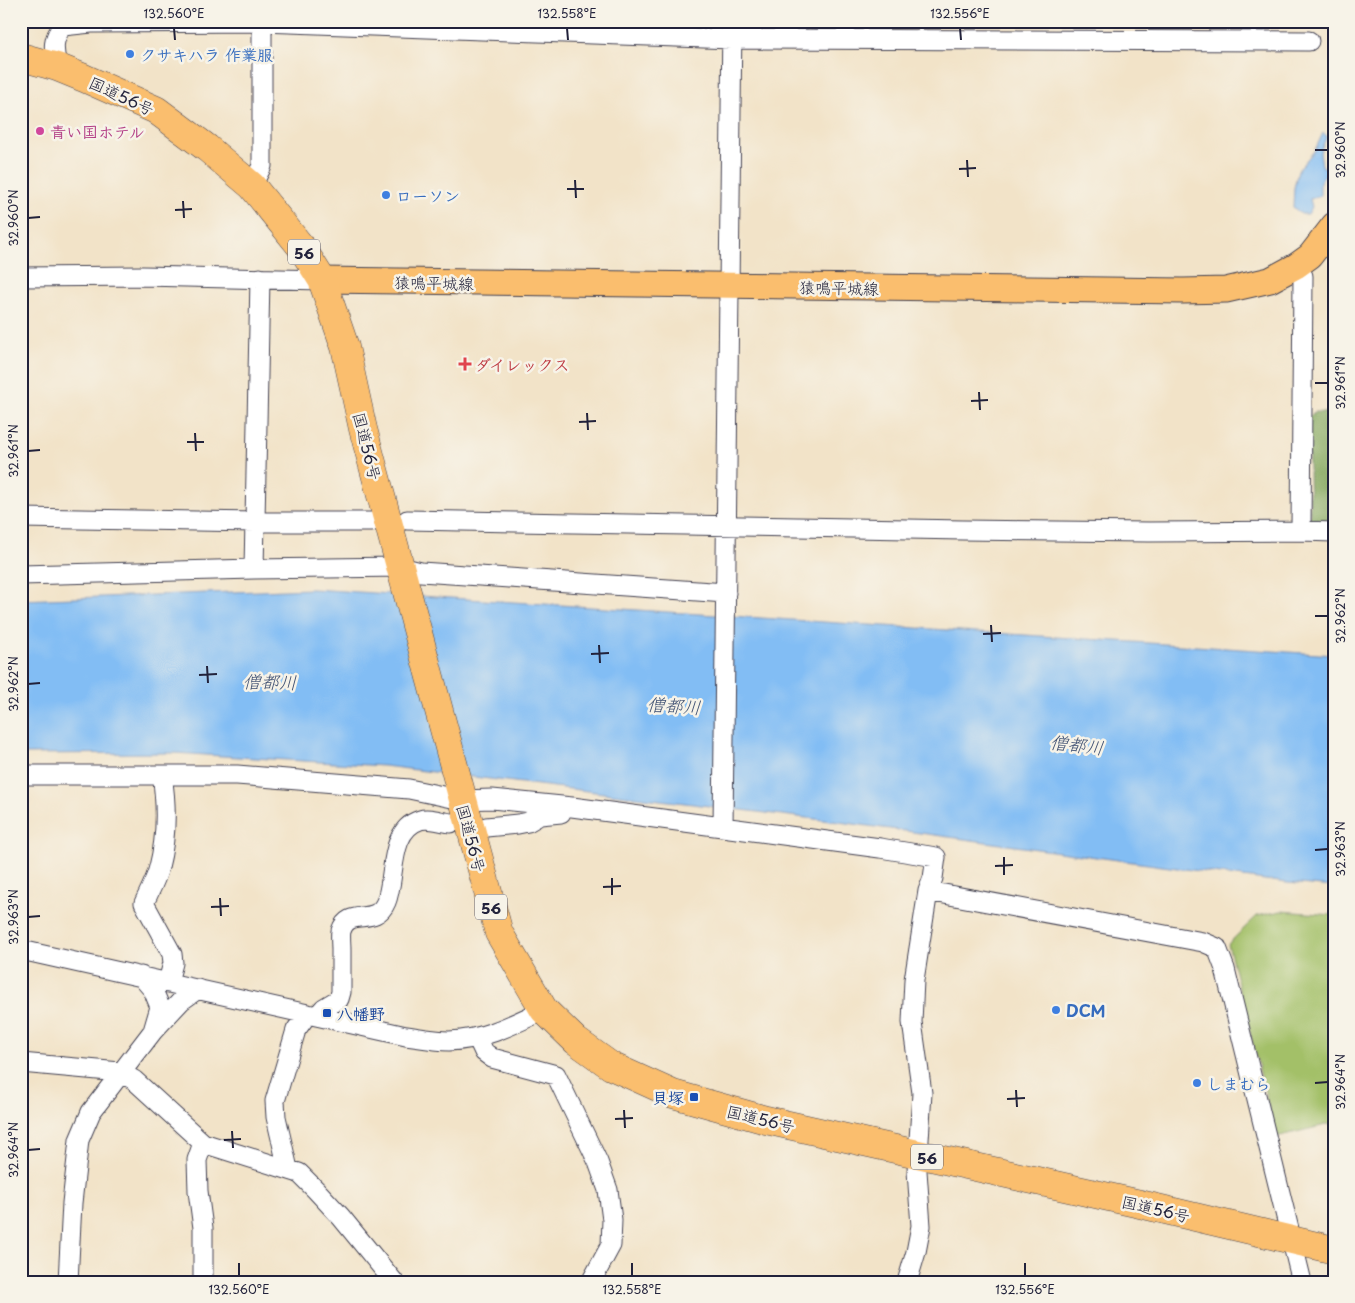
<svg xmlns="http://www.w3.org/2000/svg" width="1355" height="1303" font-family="'Playpen Sans','Klee One',sans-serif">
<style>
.green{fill:#a3c068;stroke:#627152}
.forest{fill:#82a65c;stroke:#52644c}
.water{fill:#82bdf4;stroke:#527098}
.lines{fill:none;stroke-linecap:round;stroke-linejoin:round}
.minor-casing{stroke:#413f50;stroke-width:21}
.major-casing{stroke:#413f50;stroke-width:27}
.highway-casing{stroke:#413f50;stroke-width:29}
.minor{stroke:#fff;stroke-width:19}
.major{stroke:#fabe6e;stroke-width:25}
.highway{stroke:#fabe6e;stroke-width:28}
.ticks{fill:none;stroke:#22223b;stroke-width:2}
.shop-dot{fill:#3f7fe0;stroke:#f7f3e8;stroke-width:2}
.hotel-dot{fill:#d1479c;stroke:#f7f3e8;stroke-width:2}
.health-dot{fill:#e0444e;stroke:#f7f3e8;stroke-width:2}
.transit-dot{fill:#1a4fb4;stroke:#f7f3e8;stroke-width:2}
.labels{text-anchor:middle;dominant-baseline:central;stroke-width:5;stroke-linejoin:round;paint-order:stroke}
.shield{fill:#f7f3e8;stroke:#62616f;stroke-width:1}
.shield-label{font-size:15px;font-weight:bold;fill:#22223b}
.shop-label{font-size:16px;font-weight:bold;fill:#366cbe;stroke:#f7f3e8;text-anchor:start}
.street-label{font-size:16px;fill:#22223b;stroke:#f7f3e8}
.hotel-label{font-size:16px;font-weight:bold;fill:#b23c85;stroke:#f7f3e8;text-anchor:start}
.health-label{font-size:16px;font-weight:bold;fill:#be3a42;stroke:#f7f3e8;text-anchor:start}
.transit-label{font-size:16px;font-weight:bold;fill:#164399;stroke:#f7f3e8;text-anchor:start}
.water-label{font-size:18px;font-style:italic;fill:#3f5072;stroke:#f7f3e8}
.neatline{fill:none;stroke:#22223b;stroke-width:2}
.ticks-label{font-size:12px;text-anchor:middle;fill:#22223b}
</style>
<rect width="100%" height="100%" fill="#f7f3e8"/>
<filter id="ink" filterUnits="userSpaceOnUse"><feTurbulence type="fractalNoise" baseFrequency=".02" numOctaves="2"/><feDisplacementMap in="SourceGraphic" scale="10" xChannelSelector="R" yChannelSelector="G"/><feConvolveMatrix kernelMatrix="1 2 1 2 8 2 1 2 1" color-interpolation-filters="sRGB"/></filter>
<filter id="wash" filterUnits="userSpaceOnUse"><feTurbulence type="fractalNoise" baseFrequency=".0096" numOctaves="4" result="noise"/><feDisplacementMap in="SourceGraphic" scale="20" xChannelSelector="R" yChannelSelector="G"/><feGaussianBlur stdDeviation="1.12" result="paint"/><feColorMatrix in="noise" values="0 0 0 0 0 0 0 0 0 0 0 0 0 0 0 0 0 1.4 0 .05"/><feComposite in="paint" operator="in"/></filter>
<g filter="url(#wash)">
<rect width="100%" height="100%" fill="#f2e3c8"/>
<path class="green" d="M 1281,911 L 1334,915 L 1334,1143 L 1330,1124 L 1276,1137 L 1228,944 L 1257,916 Z"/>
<path class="forest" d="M 1314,412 L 1334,413 L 1334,520 L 1310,519 L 1308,418 Z"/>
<path class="water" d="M 1323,133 L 1327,136 L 1320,152 L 1322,166 L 1327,169 L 1326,174 L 1320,181 L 1320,196 L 1310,199 L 1312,207 L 1308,214 L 1301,214 L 1293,207 L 1294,188 L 1298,170 L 1315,150 Z
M 312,589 L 1334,655 L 1334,887 L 1287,883 L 839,822 L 384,766 L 174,753 L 21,754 L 21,600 Z"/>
</g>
<g filter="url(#ink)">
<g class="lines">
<g class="minor-casing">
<path id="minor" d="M 57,67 C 54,50 51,40 63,26 L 91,23 L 262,22 L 732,39 L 1309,41
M 252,186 L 262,166 L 262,21
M 1296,266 L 1303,276 L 1301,531
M 21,277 L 143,276 L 322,280
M 21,518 L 255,522 L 371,522
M 407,520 L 963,530 L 1149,532 L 1301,531 L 1334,532
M 254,569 L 400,567 L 421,572 L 726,593
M 21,575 L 254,569 L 260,278
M 21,775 L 237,775 L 409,789 L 462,800 L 492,799 L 572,807 L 880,848 L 936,857 L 933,878 L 928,891 L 914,980 L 912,1022 L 922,1093 L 917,1171 L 921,1226 L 916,1252 L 907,1282
M 162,775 C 167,807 167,836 159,867 C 156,880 149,892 144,903 L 172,954 L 173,963 L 168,982
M 486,827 L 518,824 L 528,822 L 540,815 L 561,813
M 723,827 L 732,21
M 928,891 L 1203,942 L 1217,948 L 1225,969 L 1302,1282
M 21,950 L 406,1036 C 420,1038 435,1041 449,1041 C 483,1040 514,1024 544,1010
M 141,976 L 153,990 L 160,1007 L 153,1031 L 181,1001 L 198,989
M 317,1016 L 324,1008 L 339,999 L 341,992 C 341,978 341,964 341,950 C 341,944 340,936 341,931 C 349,906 375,928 386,902 C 396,878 388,830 420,820 C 429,817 441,822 451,823
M 477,1037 L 484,1052 L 492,1058 L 556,1075 L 598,1162 L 608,1190 L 612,1220 L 611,1245 L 591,1282
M 21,1063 L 120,1072 L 134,1080 L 203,1143 L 299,1173 L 316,1190 L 341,1217 L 394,1282
M 203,1143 L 197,1160 L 198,1191 L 203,1228 L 203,1282
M 288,1169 L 276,1117 L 275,1101 L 296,1030 L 304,1019 L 306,1014
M 68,1282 L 72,1203 L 79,1140 L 91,1112 L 153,1031"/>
</g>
<g class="major-casing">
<path id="major" d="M 322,280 L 1183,291 L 1226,290 L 1270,280 L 1296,266 L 1310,256 L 1334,225"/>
</g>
<g class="highway-casing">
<path id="highway" d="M 21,57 L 57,67 L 84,78 L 156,110 L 207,148 L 252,186 L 302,248 L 322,280 L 345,347 L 363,429 L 499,933 L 544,1010 L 576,1041 L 611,1066 L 673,1094 L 766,1120 L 1140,1204 L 1334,1250"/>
</g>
<use href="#minor" class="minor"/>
<use href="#major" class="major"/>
<use href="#highway" class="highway"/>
</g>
</g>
<path class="ticks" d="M 174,28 L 175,40M 567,28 L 568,40M 960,28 L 961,40M 1315,150 L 1328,150M 967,160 L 968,177M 959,169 L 976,168M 575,180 L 576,198M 567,189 L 584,189M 183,201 L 184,218M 175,210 L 192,209M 28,218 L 40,217M 1315,383 L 1328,383M 979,392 L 980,410M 971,401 L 988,400M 587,413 L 588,430M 579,422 L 596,421M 195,433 L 196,451M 187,442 L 204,442M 28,451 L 40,450M 1315,616 L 1328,616M 991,625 L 992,642M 983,634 L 1001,633M 599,645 L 600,663M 591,654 L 609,653M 207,666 L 208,683M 199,675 L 217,674M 28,684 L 40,683M 1315,850 L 1328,849M 1004,857 L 1004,875M 995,866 L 1013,865M 612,878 L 612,895M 603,887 L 621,886M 220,898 L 221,916M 211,907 L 229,906M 28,917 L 40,916M 1315,1083 L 1328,1082M 1016,1090 L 1017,1107M 1007,1099 L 1025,1098M 624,1110 L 625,1128M 615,1119 L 633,1118M 232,1131 L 233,1148M 224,1140 L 241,1139M 28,1150 L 40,1149M 239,1263 L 239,1276M 632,1263 L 632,1276M 1025,1263 L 1025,1276"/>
<g class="shop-dot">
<circle cx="130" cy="54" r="5"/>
<circle cx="386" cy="195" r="5"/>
<circle cx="1056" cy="1010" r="5"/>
<circle cx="1197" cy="1083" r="5"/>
</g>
<circle class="hotel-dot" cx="40" cy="131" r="5"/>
<path class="health-dot" d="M462.5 356.5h5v5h5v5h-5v5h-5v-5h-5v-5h5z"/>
<g class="transit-dot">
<rect x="322" y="1008" width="10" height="10" rx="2.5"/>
<rect x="689" y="1092" width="10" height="10" rx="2.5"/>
</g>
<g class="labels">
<g class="shield">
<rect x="288" y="239.5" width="32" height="25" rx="4"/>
<rect x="475" y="894.5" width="32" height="25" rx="4"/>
<rect x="911" y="1144.5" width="32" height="25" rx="4"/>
</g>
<g class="shield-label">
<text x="304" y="252">56</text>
<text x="491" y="907">56</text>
<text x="927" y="1157">56</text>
</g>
<g class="shop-label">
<text x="140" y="54">クサキハラ 作業服</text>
<text x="396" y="195">ローソン</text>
<text x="1066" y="1010">DCM</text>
<text x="1207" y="1083">しまむら</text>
</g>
<g class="street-label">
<text transform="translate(122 95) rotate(25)">国道56号</text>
<text transform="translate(434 282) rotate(1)">猿鳴平城線</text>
<text transform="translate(839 287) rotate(1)">猿鳴平城線</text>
<text transform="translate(368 446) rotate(76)">国道56号</text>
<text transform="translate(472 838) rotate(75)">国道56号</text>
<text transform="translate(761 1118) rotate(14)">国道56号</text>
<text transform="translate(1156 1208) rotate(13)">国道56号</text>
</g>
<g class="hotel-label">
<text x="50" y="131">青い国ホテル</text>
</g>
<g class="health-label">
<text x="475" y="364">ダイレックス</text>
</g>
<g class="transit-label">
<text x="337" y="1013">八幡野</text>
<text x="684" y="1097" text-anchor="end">貝塚</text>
</g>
<g class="water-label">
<text transform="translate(270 681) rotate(1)">僧都川</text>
<text transform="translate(674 705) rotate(4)">僧都川</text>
<text transform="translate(1077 744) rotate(7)">僧都川</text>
</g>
</g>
<rect width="1355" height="1303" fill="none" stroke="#f7f3e8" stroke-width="55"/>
<rect x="28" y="28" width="1300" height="1248" class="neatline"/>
<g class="ticks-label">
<text x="174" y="18">132.560°E</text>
<text x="567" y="18">132.558°E</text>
<text x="960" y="18">132.556°E</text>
<text transform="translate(1341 150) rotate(-90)" y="4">32.960°N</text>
<text transform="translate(14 218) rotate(-90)" y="4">32.960°N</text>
<text transform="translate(1341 383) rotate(-90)" y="4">32.961°N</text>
<text transform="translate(14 451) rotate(-90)" y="4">32.961°N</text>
<text transform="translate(1341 616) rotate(-90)" y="4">32.962°N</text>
<text transform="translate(14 684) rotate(-90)" y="4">32.962°N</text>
<text transform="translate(1341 849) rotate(-90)" y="4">32.963°N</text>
<text transform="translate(14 917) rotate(-90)" y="4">32.963°N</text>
<text transform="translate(1341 1082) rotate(-90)" y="4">32.964°N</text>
<text transform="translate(14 1150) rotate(-90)" y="4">32.964°N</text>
<text x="239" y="1294">132.560°E</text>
<text x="632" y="1294">132.558°E</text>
<text x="1025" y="1294">132.556°E</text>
</g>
</svg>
